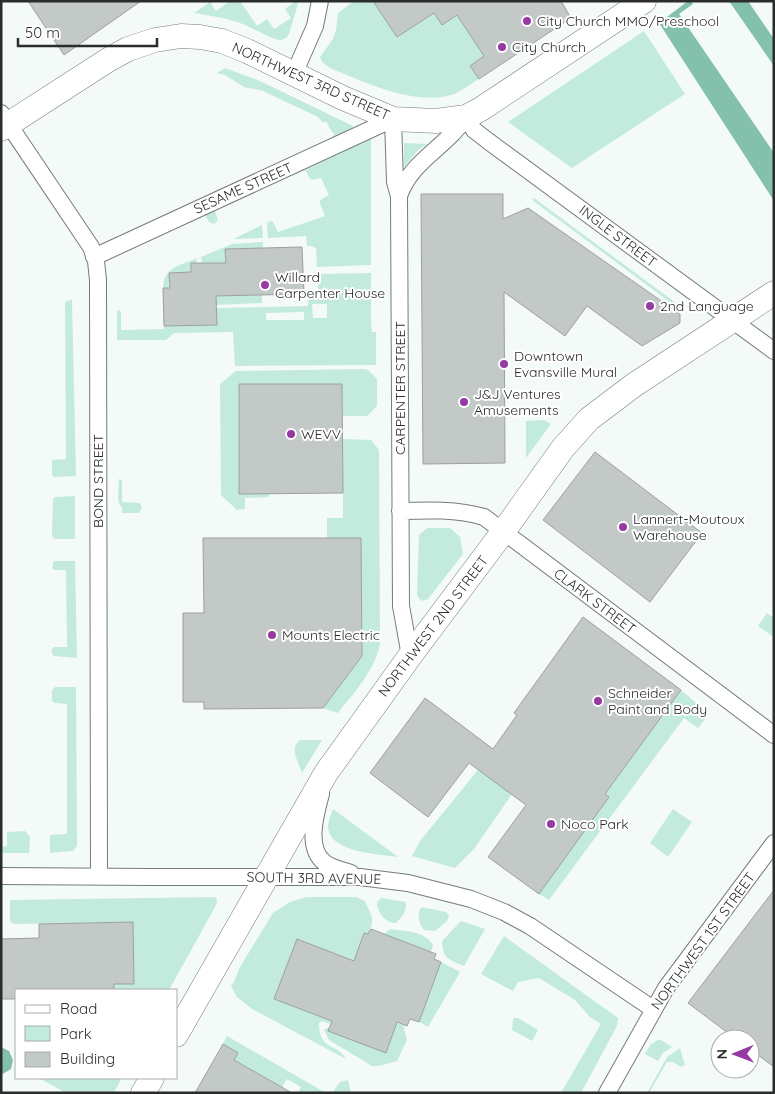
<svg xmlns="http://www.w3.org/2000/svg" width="775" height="1094" font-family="Quicksand,sans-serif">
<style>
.green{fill:#c3ebdd;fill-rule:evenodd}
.forest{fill:#83c1ad}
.water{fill:#82bfac}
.building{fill:#c3c9c7;stroke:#9ca19f}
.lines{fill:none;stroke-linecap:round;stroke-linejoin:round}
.street-casing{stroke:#767b79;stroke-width:18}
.secondary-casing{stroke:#767b79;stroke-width:25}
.street{stroke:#fff;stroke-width:16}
.secondary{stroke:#fff;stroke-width:24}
.poi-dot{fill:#9639a3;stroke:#fff;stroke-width:2}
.labels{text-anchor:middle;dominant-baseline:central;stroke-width:4;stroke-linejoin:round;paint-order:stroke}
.poi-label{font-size:14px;fill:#2b2d2c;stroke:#fff;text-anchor:start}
.street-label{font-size:14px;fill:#2b2d2c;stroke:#fff}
</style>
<rect width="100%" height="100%" fill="#f4faf8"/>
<path class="green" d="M 230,1 L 240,1 L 257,26 L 267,19 L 274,29 L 291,18 L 285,9 L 296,1 L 298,4 L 289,34 C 287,37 284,40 280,40 C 271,40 250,26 240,23 C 225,18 209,15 194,13 L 210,2 L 216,11 Z
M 354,1 L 373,1 L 397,37 L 434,13 L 442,25 L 457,15 L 484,56 L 470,66 L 479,79 C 470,84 461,92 451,95 C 415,106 364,82 330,68 L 322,62 L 320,57 L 333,39 L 336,30 L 338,13 Z
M 644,31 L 685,94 L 572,168 L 508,122 Z
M 225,68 L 260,81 L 353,126 L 352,129 L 332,139 L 334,134 L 330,129 L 327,122 L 322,122 L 318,117 L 263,91 L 244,87 L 225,75 L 217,73 Z
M 371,136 L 371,265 L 317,267 L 316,248 L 311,246 L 307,246 L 306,236 L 268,238 L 267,223 L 270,221 L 273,222 L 278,232 L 325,216 L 320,204 L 320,200 L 329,195 L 321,178 L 311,180 L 305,170 L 215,211 L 218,220 L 214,224 L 209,222 L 205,215 L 117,255 Z
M 404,143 L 427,144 L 418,150 L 404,167 Z
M 534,198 L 684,309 L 684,310 L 682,311 L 532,200 Z
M 262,225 L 263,238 L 233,239 Z
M 263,242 L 263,248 L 226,249 L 226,269 L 202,263 L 201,257 L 232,244 Z
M 197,258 L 196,263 L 191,264 L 191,272 L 169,273 L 170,288 L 163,288 C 164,266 180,266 197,258 Z
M 371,273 L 371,324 L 372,332 L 376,332 L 376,365 L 235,366 L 233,332 L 174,333 L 166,340 L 117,340 L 117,311 L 119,310 L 121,313 L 121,330 L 164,329 L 164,326 L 216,325 L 216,308 L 308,306 L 309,294 L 316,294 L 318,292 L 318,274 ZM 312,304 L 327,304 L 327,318 L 313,318 ZM 304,312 L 304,320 L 266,320 L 266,313 Z
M 226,281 L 226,296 L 262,295 L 262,303 L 216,305 L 216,282 Z
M 72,299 L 76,476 L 54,477 L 52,475 L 52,460 L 66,459 L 65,302 Z
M 364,369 L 368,370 L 377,379 L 377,406 L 367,416 L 343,416 L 342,384 L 239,384 L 239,493 L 269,493 L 269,497 L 245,498 L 245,509 L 237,510 L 221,495 L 220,384 L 236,371 Z
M 544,420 L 551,424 L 526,458 L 526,421 Z
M 343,439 L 371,440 L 379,450 L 380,644 C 374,672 355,691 338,713 L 323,708 L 362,656 L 361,538 L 327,538 L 327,518 L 343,518 Z
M 119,479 L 122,480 L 122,502 L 140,503 L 142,508 L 139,513 L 122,513 L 122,506 L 120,506 L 118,499 Z
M 75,496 L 75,539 L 55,539 L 52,536 L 53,499 L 55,497 Z
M 427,528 L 450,528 L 460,537 L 463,554 L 428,599 L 421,601 L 417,595 L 419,535 Z
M 54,561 L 75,561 L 77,658 L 54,656 L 52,654 L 52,649 L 54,647 L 67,647 L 66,570 L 54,570 L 52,568 Z
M 767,613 L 774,618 L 774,633 L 772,636 L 758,626 Z
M 55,687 L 76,687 L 77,846 L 73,851 L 50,853 L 50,835 L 67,834 L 67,704 L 55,703 L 52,701 L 52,690 Z
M 681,690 L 709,714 L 698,728 L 684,718 L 549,900 L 539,894 L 609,797 L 511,724 L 517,715 L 612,785 Z
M 300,740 L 322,740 L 302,773 C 298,761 289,748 300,740 Z
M 478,770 L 512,794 L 474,849 L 455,868 L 412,856 L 420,841 Z
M 333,809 L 398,857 C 379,854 331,853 328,828 C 328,821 331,815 333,809 Z
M 673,809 L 692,822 L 668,857 L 650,843 Z
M 25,831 L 30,837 L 29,853 L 1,853 L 1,847 L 7,846 L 7,832 Z
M 216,897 L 217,902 L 214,909 L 169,990 L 114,990 L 114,984 L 134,984 L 133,922 L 14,924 L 10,921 L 10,900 Z
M 306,897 L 356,897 L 365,901 L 372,917 L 372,924 L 368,934 L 364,933 L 354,961 L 297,939 L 274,999 L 332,1021 L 331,1024 L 322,1021 L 319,1023 C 319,1052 337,1042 346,1059 L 252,1009 L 237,997 L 232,988 L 231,983 L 233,984 L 240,967 L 273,913 L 290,902 Z
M 381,898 L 406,902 C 407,910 402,918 396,923 C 385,923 377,912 377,902 Z
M 421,907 L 446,912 L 449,916 L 447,921 L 435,931 L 424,930 C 418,923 417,915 421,907 Z
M 461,921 L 485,929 L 464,966 C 448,959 443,959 442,941 Z
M 390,929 C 404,931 425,931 433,945 L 431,952 L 384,934 Z
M 504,936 L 618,1018 L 617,1026 L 581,1093 L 561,1093 L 601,1024 L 590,1017 L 575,1000 L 539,978 L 518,982 L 513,991 L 481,974 Z
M 441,962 L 460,972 L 428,1027 L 419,1022 Z
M 513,1018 L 518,1018 L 538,1030 L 532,1041 L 512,1030 Z
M 397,1023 L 403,1025 L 407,1040 L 397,1061 L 379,1066 L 372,1066 L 329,1040 L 324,1030 L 327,1028 Z
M 227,1036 L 326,1093 L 298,1093 L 301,1087 L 287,1079 L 282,1087 L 234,1060 L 238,1053 L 223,1044 Z
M 658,1040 L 661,1040 L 672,1047 L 663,1053 L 658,1061 L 645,1054 L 651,1044 Z
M 680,1048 L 685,1065 L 681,1067 L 673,1062 L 667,1062 L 649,1093 L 647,1093 L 667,1057 Z
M 39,1078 L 122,1078 L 114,1092 L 111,1093 L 66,1093 Z
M 348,1080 L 351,1093 L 332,1093 L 340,1082 Z"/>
<path class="forest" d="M 688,1 L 691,1 L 693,4 L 679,14 L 774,153 L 774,201 L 659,23 Z
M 729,1 L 748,1 L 774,39 L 774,66 Z"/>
<path class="water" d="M 1,1047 L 9,1051 L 13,1060 L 11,1069 L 1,1075 Z"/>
<path class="building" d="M 28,1 L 141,1 L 64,55 Z
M 373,1 L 561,1 L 571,18 L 479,79 L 470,66 L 484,56 L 457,15 L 442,25 L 434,13 L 397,37 Z
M 421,194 L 503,194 L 503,219 L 528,208 L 680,314 L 680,323 L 642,346 L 587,306 L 565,336 L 504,292 L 505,463 L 423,464 Z
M 302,247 L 304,294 L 216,296 L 217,325 L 164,326 L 163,288 L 170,288 L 169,273 L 191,272 L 191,263 L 226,263 L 225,249 Z
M 239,384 L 342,384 L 343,493 L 239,494 Z
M 595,452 L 702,533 L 650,602 L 543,520 Z
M 203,538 L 361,538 L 362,656 L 323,708 L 204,709 L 204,702 L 183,702 L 183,613 L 204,613 Z
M 583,617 L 681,690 L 605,794 L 609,797 L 539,894 L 488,857 L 526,805 L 469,763 L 428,817 L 370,773 L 425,698 L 493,749 L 517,715 L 514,713 Z
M 774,890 L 774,1067 L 750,1049 L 750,1039 L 736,1039 L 688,1003 Z
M 133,922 L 134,984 L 114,984 L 114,990 L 16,990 L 16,999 L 1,999 L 1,939 L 39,938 L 39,924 Z
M 371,929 L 436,954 L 434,959 L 441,962 L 419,1022 L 410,1019 L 407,1026 L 397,1022 L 386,1053 L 328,1031 L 332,1021 L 274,999 L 297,939 L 354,961 L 364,933 L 368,934 Z
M 223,1044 L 238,1053 L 234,1060 L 292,1093 L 195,1093 Z"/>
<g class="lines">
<g class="street-casing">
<path id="street" d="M 294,74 L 315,26 L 320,1
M 1,113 L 91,247 L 96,261 L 98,280 L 99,876
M 399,196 C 409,167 433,154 453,133 C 458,128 462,123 466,117 L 474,130 L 488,141 L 774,351
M 94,257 L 393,119 L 395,182 L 399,196 L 401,606 L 410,656
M 400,511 C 428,510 457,509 484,517 L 774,735
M 321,794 C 316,813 305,848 325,863 C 332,868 342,870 351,873
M 1,876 L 151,877 L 360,877 L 408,883 L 471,899 L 504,912 L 530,926 L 653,1009
M 607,1093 L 666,988 L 774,843"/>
</g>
<g class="secondary-casing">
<path id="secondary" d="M 1,129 L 108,60 L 128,49 L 155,40 L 181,36 L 200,37 L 222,41 L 247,51 L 343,98 L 393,119 L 436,121 L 466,117 L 481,109 L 644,1
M 176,1035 L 326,773 L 410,656 L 503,532 L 563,448 L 589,419 L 634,385 L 774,293
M 143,1093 L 152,1078"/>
</g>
<use href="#street" class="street"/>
<use href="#secondary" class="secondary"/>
</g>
<g class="poi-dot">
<circle cx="527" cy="21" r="5"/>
<circle cx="502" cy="47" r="5"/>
<circle cx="265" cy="285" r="5"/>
<circle cx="650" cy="306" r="5"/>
<circle cx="504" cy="364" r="5"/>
<circle cx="464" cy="402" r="5"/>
<circle cx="291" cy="434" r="5"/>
<circle cx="623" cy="527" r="5"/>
<circle cx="272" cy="635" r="5"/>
<circle cx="598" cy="701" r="5"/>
<circle cx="551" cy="824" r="5"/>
</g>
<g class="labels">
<g class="poi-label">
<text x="537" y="21">City Church MMO/Preschool</text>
<text x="512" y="47">City Church</text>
<text x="275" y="277">Willard<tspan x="275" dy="16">Carpenter House</tspan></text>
<text x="660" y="306">2nd Language</text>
<text x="514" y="356">Downtown<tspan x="514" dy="16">Evansville Mural</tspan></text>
<text x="474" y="394">J&amp;J Ventures<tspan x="474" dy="16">Amusements</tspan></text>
<text x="301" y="434">WEVV</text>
<text x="633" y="519">Lannert-Moutoux<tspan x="633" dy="16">Warehouse</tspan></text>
<text x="282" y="635">Mounts Electric</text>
<text x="608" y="693">Schneider<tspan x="608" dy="16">Paint and Body</tspan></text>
<text x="561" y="824">Noco Park</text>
</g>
<g class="street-label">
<text transform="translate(311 81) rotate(24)">NORTHWEST 3RD STREET</text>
<text transform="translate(243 188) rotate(-24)">SESAME STREET</text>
<text transform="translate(618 236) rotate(37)">INGLE STREET</text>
<text transform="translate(400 388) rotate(-90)">CARPENTER STREET</text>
<text transform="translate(98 481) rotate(-90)">BOND STREET</text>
<text transform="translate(595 601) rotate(37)">CLARK STREET</text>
<text transform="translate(433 626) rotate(-53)">NORTHWEST 2ND STREET</text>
<text transform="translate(314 878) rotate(1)">SOUTH 3RD AVENUE</text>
<text transform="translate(703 941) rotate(-54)">NORTHWEST 1ST STREET</text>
</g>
</g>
<rect width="775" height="1094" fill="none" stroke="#2b2d2c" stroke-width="5"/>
<rect x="15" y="989" width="162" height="90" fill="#ffffff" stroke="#aaabab"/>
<rect x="25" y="1005" width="25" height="8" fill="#ffffff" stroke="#aaabab"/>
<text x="60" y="1014" font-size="15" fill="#2b2d2c">Road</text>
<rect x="25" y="1026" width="25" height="15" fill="#c3ebdd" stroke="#aaabab"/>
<text x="60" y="1039" font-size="15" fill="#2b2d2c">Park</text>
<rect x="25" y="1052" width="25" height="15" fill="#c3c9c7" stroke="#aaabab"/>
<text x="60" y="1064" font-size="15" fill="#2b2d2c">Building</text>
<g transform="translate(735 1054) rotate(269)"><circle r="24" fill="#ffffff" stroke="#aaabab"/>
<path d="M0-4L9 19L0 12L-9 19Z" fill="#9639a3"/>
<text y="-8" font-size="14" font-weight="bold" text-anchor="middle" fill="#2b2d2c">N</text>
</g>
<path d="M18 38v8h139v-8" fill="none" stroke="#2b2d2c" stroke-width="2.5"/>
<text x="25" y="38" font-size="15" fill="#2b2d2c" stroke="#ffffff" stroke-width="4" paint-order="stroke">50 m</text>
</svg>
